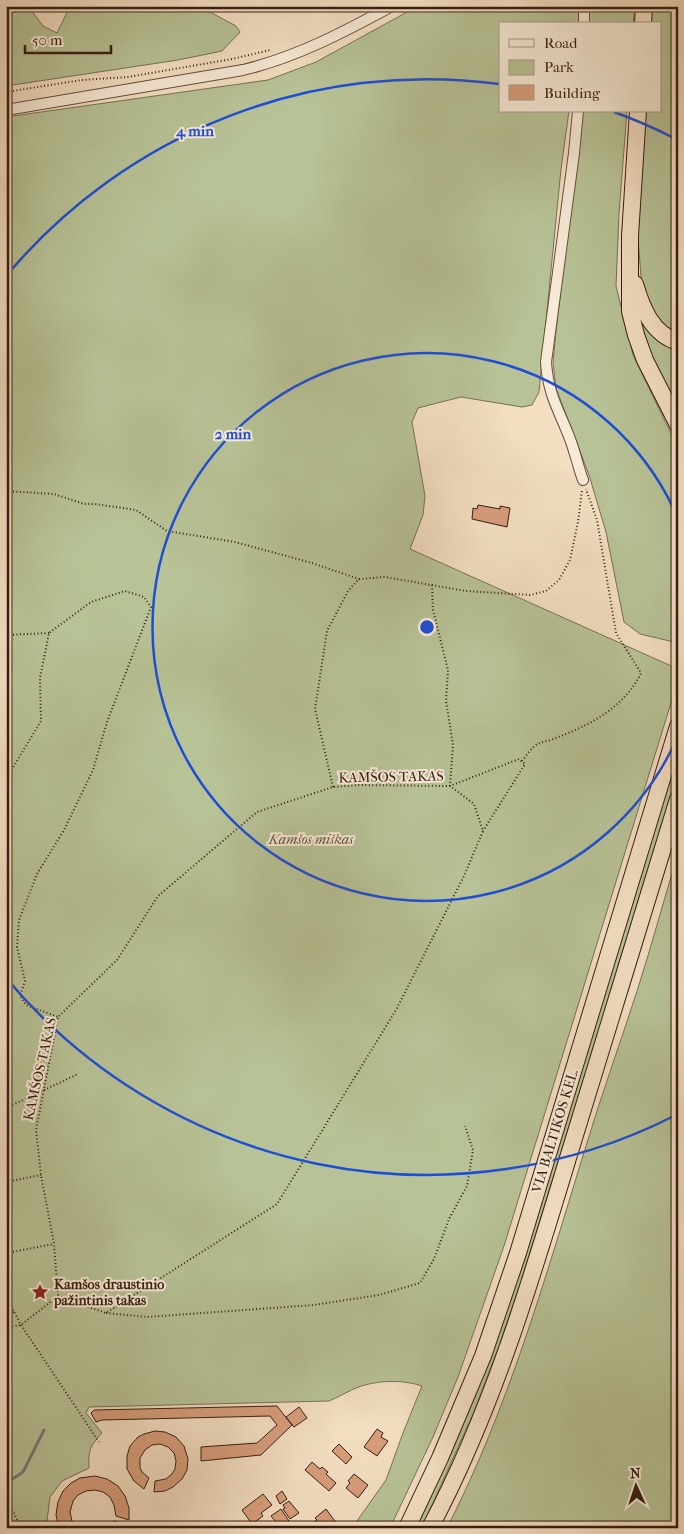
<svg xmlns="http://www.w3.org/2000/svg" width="684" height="1534" font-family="'IM FELL French Canon',serif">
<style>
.green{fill:#b7c296;stroke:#777054}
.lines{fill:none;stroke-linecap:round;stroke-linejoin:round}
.stream{stroke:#777b7a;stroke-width:3}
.building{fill:#d79d7b;stroke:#371d12}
.minor-casing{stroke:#664d3e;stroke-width:12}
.trunk-casing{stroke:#371d12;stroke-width:18}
.path{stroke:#371d12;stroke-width:2;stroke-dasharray:1 2.5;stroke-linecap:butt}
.minor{stroke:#f7ead7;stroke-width:10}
.trunk{stroke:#f3dec2;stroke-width:16}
.ring{fill:none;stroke:#1d4ed8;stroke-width:2.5}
.labels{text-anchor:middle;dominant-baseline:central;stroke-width:4;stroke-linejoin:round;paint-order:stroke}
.street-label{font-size:14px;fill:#371d12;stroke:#f7ead7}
.park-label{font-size:14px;font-style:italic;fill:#5d4f3a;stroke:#f7ead7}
.poi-label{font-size:14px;font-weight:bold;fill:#371d12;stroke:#f7ead7;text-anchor:start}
.centre{fill:#1d4ed8;stroke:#f7ead7;stroke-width:2.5}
.ring-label{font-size:15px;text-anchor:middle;font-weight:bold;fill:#1d4ed8;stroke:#f7ead7;stroke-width:4;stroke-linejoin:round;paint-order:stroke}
</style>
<rect width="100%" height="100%" fill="#f3dec2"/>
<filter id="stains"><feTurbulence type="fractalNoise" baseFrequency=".004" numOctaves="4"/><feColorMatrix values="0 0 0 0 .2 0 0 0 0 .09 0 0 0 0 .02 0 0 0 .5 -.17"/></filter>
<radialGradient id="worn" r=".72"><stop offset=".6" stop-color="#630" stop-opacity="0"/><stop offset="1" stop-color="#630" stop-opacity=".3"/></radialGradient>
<path class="green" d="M 6,6 L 28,6 L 43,26 L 57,33 L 70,6 L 208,6 L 208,11 L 236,26 L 240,32 L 222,51 L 178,60 L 6,86 Z
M 418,6 L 579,6 L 579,24 L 500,24 L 500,111 L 569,111 L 561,169 L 539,392 L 532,405 L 522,407 L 461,397 L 418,408 L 412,422 L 425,496 L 423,515 L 410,549 L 678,669 L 678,680 L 504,1246 L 458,1377 L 433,1437 L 390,1528 L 352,1528 L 386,1480 L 403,1433 L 422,1386 C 405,1380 383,1380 365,1385 C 353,1388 341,1396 329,1401 L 89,1407 L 86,1413 L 102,1433 C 90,1446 88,1450 89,1468 L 62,1481 L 50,1497 L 47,1521 L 51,1528 L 6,1528 L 6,117 L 268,80 L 316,62 Z
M 588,6 L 635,6 L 633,24 L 588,24 Z
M 653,6 L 678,6 L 678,336 L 659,324 L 643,292 L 641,276 L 637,226 L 645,111 L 660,111 L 660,24 L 651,24 Z
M 583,111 L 627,111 L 619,213 L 616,286 L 633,355 L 678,448 L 678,635 L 674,642 L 640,634 L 624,622 L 606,532 L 589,475 L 556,388 L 553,363 L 556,331 Z
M 642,322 L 652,335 L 678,348 L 678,411 L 653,364 L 639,325 Z
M 678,752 L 678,774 L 521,1281 L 499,1346 L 473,1414 L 424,1523 L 422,1528 L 415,1528 L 467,1412 Z
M 678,854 L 678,1528 L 447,1528 C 509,1407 546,1275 586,1146 C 602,1093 621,1041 638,988 C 652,944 664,899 678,854 Z"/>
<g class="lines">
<path class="stream" d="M 6,1483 L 23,1472 L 44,1430"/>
</g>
<path class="building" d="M 478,505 L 500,509 L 500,506 L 510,508 L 507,527 L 472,519 L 473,508 L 477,509 Z
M 277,1406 L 292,1425 L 261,1455 L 201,1461 L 201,1447 L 257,1443 L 277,1425 L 270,1416 L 102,1420 L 96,1422 L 91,1413 L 94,1410 Z
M 299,1407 L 307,1418 L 294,1427 L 286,1417 Z
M 377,1429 L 383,1433 L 381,1437 L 388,1441 L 377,1456 L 364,1447 Z
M 155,1431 L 165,1432 L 176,1437 L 184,1446 L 188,1459 L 187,1470 L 182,1479 L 173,1487 L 165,1491 L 154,1492 L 155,1481 L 166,1479 L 172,1474 L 175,1469 L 176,1461 L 174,1453 L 168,1447 L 160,1444 L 152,1445 L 145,1450 L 140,1458 L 140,1468 L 142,1472 L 149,1478 L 144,1489 L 134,1481 L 127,1469 L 127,1456 L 130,1446 L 138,1437 L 144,1434 Z
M 339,1444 L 352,1457 L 346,1464 L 332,1451 Z
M 312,1462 L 320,1469 L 322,1467 L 328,1472 L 326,1474 L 336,1483 L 329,1491 L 305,1470 Z
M 354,1474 L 368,1485 L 358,1498 L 346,1488 L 350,1483 L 348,1481 Z
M 95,1476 L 107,1479 L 118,1486 L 125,1496 L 129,1508 L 129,1520 L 116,1516 L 114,1505 L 110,1497 L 103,1492 L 95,1490 L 86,1491 L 78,1495 L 73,1501 L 70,1512 L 72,1521 L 77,1528 L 59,1528 L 56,1515 L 58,1502 L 63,1491 L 71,1483 L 80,1478 Z
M 282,1491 L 287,1499 L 280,1504 L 276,1496 Z
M 263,1494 L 272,1505 L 261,1513 L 263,1516 L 252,1524 L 242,1510 Z
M 289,1501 L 299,1513 L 290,1519 L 283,1509 L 285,1508 L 283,1505 Z
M 281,1509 L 289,1521 L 280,1527 L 271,1516 Z
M 326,1509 L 337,1524 L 333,1528 L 316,1528 L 313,1523 L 317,1520 L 315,1518 Z
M 114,1521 L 127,1525 L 126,1528 L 110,1528 Z"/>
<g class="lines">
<g class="minor-casing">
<path id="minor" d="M 584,6 L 584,24
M 6,110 L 243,70 C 297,57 344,32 392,6
M 578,111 L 574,153 L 546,362 C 548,395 559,410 570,439 C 575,452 578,466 583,480"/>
</g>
<g class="trunk-casing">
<path id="trunk" d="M 643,24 L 644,6
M 638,111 L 630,236 L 630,311 L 636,335 L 645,360 L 678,425
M 635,284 C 642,308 652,334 678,342
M 407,1528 L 440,1458 L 483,1356 L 518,1253 L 678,726
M 430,1528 C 492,1411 530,1284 568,1158 C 605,1038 641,919 678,799"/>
</g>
<path class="path" d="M 6,92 L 82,80 L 128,77 L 232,59 L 270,50
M 6,491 L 54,494 L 84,504 L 95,504 L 136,510 L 167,531 L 235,542 L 312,563 L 359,579
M 432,585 L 433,610 L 448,670 L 446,701 L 453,745 L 450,786 L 519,759 L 525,764 L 483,831
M 6,635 L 49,633
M 522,761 C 526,756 532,747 538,744 C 543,741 550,741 556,738 C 590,725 625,707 641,673 L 616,633 L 597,520 L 586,489
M 6,779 L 41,721 L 40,678 L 49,633 L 91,602 L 125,591 L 144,597 L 151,607 L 107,722 L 93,770 L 64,830 L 37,874 L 19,920 L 17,947 L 25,981 L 20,996 L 26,1005 L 58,1017
M 333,787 L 315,709 L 327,631 L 348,591 L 359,579 L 385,577 L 466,591 L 530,595 L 546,591 L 559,580 L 570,560 L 578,522 L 582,490
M 6,1108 L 78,1074
M 6,1182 L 41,1175
M 6,1253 L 54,1244
M 6,1290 L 7,1298 L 21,1325 L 99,1442
M 106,1313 L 147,1317 L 314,1305 L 379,1295 L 420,1283 L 434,1259 L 449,1219 L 467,1186 L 473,1150 L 465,1126
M 6,1314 L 14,1312
M 6,1325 L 8,1327 L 21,1325 L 58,1296 L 106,1313 L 277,1204 L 396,1010 L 464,876 L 483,831 L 474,804 L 450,786 L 358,785 L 333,787 L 257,812 L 158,896 L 117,960 L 58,1017 L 36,1130 L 41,1175 L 54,1244 L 58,1296
M 6,1497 L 21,1528"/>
<use href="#minor" class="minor"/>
<use href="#trunk" class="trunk"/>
</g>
<g class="ring">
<path d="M677 738A274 274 0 1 1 677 516"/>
<path d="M676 1115A548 548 0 0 1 7 979M7 275A548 548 0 0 1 499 84M614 112A548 548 0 0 1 676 139"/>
</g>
<defs>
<g id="sight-bare" transform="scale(1.35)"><path d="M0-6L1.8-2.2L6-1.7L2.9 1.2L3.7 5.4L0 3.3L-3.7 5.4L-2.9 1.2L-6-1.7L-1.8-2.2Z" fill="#8f2418" stroke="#f7ead7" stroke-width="2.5" paint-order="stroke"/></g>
</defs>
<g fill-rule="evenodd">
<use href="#sight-bare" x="40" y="1292"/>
</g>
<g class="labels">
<g class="street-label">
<text transform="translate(391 777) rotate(-1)">KAMŠOS TAKAS</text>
<text transform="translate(40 1069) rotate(-77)">KAMŠOS TAKAS</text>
<text transform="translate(555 1131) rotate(-73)">VIA BALTIKOS KEL.</text>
</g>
<g class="park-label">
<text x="311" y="839">Kamšos miškas</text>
</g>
<g class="poi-label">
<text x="54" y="1284">Kamšos draustinio<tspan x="54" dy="16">pažintinis takas</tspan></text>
</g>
</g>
<circle cx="427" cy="627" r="8" class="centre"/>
<g class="ring-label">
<text x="195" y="136">4 min</text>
<text x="233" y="439">2 min</text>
</g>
<rect width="684" height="1534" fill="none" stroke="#f3dec2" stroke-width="25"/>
<rect x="8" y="8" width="669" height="1519" fill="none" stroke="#371d12" stroke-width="2.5"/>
<rect x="12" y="12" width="659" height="1509" fill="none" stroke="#371d12"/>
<rect x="499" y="22" width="162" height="90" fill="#f7ead7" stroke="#aa9888"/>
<rect x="509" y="39" width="25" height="8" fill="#f7ead7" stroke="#aa9888"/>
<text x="544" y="48" font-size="15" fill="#371d12">Road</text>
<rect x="509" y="60" width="25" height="15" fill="#b7c296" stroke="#aa9888"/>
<text x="544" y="72" font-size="15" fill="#371d12">Park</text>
<rect x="509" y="85" width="25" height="15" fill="#d79d7b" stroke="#aa9888"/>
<text x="544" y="98" font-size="15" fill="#371d12">Building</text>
<g transform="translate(636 1486) rotate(357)" stroke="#f7ead7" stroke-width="4" paint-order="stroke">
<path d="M0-4L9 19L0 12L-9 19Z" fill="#371d12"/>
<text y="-8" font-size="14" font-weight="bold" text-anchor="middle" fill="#371d12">N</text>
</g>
<path d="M25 45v8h86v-8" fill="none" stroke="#371d12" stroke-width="2.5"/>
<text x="32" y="45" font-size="15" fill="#371d12" stroke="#f7ead7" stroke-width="4" paint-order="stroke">50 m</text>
<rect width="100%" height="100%" filter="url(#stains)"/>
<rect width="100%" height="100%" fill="url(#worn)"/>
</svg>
